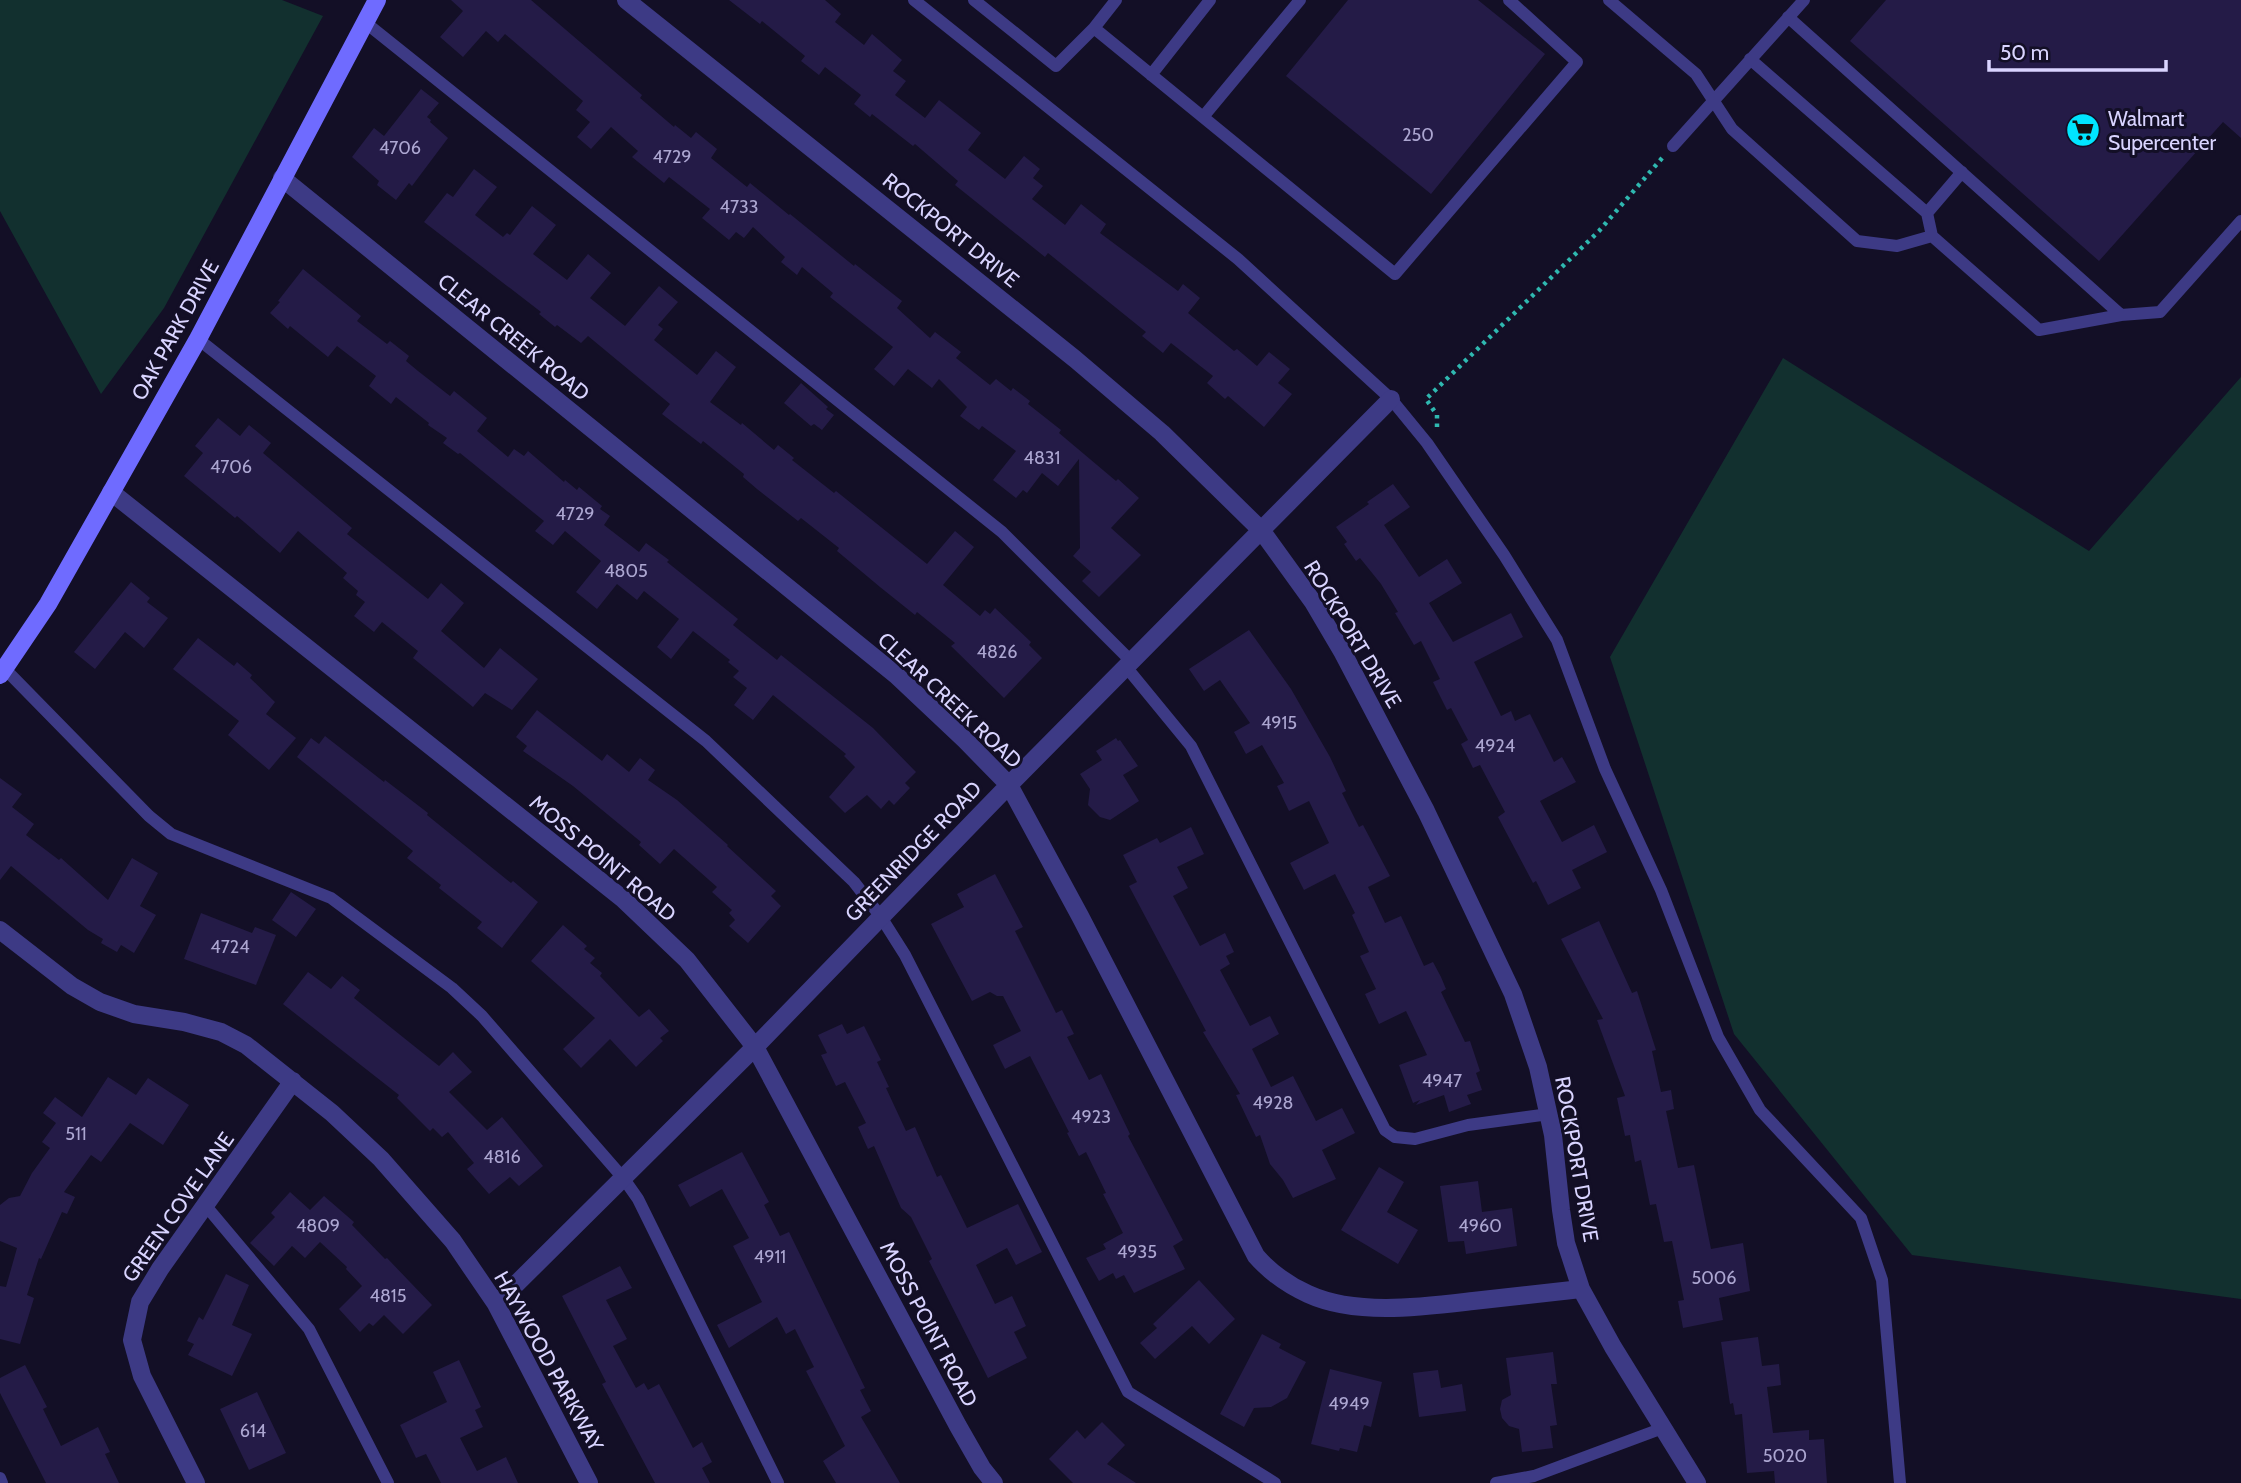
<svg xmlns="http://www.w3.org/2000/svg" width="2241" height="1483" font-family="Cabin,sans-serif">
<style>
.green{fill:#12302f}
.building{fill:#241b47}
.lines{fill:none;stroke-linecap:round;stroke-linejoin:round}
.path{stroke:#2fb8b0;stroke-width:4.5;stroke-dasharray:3.5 5;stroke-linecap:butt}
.lane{stroke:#3d3a85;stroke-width:12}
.street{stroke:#3d3a85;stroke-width:18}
.secondary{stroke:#6f6bff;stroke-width:18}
.labels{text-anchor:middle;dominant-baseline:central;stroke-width:6;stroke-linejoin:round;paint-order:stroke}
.number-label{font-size:18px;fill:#aca6d1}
.poi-label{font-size:21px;fill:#d9d4ff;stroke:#130f26;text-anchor:start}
.street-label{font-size:21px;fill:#d9d4ff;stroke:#130f26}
</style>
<rect width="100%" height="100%" fill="#130f26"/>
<path class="green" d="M 0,0 L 282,0 L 323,16 L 164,308 L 101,394 L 0,211 Z
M 1783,358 L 2089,551 L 2241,377 L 2241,1299 L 1912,1255 L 1734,1034 L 1610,657 Z"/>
<path class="building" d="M 451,0 L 531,0 L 642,95 L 640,98 L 674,127 L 675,125 L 691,138 L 696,132 L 717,149 L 711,158 L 747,187 L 750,183 L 789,215 L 790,214 L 854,266 L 855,264 L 902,301 L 897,308 L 930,338 L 935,332 L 961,352 L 956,358 L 990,385 L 996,379 L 1011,391 L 1013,388 L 1030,401 L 1028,404 L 1061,430 L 1059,433 L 1116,481 L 1118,479 L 1139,498 L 1111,528 L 1141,555 L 1099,597 L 1082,581 L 1091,572 L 1073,556 L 1080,548 L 1079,459 L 1058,486 L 1042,473 L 1027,493 L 1023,490 L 1016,498 L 993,480 L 1016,451 L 982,426 L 979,430 L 960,416 L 967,407 L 939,379 L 932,388 L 908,369 L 894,386 L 874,369 L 893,347 L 830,297 L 833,293 L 802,267 L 797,275 L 781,262 L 785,257 L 753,227 L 744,238 L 736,232 L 729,240 L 702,218 L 710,209 L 669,177 L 664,183 L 632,157 L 638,151 L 611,127 L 591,149 L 577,137 L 590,122 L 576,110 L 583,101 L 505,34 L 498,42 L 486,31 L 463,57 L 440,37 L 463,11 Z
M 729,0 L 825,0 L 841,14 L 835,22 L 864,45 L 872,34 L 902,60 L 893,71 L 906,81 L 895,95 L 925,118 L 939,100 L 981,133 L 968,150 L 1005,179 L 1024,156 L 1040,169 L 1033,178 L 1043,186 L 1032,199 L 1065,225 L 1081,204 L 1106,224 L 1100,233 L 1178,291 L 1183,284 L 1200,298 L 1188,313 L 1234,351 L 1237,349 L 1257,366 L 1269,352 L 1290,369 L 1278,383 L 1292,394 L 1264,427 L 1228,396 L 1225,399 L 1207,383 L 1213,376 L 1171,343 L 1163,353 L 1142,336 L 1146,332 L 1048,253 L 1045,257 L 955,185 L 958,181 L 915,144 L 913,146 L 872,114 L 870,117 L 854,104 L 861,95 L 825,67 L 819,75 L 801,61 L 805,56 L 762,21 L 760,24 Z
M 1348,0 L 1478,0 L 1545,54 L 1431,194 L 1286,76 Z
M 1886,0 L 2241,0 L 2241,138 L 2223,122 L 2099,261 L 1850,41 Z
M 421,89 L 439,103 L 427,117 L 431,120 L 430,122 L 448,138 L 412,186 L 409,183 L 396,200 L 377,185 L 379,181 L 352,157 L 374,128 L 384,136 Z
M 474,169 L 497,187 L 475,215 L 503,237 L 507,233 L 510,235 L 532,206 L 556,225 L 533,254 L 567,280 L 588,254 L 611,273 L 590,298 L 625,326 L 659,286 L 678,302 L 658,325 L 663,329 L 654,340 L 697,375 L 716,351 L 736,367 L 710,402 L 741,425 L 742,423 L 774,450 L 778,445 L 794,458 L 792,460 L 834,493 L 836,491 L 927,564 L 955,531 L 974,547 L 943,585 L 980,616 L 985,610 L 990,614 L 995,608 L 1031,642 L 1029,645 L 1042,658 L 1004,698 L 951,646 L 955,643 L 917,612 L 915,615 L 880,587 L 837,551 L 839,548 L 801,518 L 798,521 L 757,489 L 743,477 L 744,474 L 703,441 L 701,444 L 662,414 L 670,404 L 588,336 L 581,343 L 557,325 L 555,327 L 539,314 L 541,312 L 424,222 L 447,193 L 453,197 Z
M 303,269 L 361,316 L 357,321 L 387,344 L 390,341 L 409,356 L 406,361 L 418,371 L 450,396 L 454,391 L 487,418 L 477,431 L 508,457 L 514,449 L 524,456 L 528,451 L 564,482 L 565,480 L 577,490 L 579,487 L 602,506 L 600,509 L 610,516 L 604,525 L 639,552 L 646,543 L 669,560 L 667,562 L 738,619 L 733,625 L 777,660 L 781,655 L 873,728 L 916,772 L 905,783 L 910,788 L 894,805 L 889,800 L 881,809 L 867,795 L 845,813 L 829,797 L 855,767 L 844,756 L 846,754 L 773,695 L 753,720 L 734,705 L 747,688 L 733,677 L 739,671 L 728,662 L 730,660 L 693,631 L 671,659 L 657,647 L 679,619 L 644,591 L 637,600 L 617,584 L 597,609 L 576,592 L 601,561 L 565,531 L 553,545 L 535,531 L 544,521 L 460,453 L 458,454 L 443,443 L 447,438 L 428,425 L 429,423 L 396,397 L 391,404 L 369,386 L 376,376 L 337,346 L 328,357 L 290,326 L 288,329 L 270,313 L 280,302 L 278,301 Z
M 801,383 L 828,407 L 826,409 L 834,415 L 822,430 L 814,424 L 811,426 L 784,403 Z
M 218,418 L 240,436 L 249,425 L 271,443 L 263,453 L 352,528 L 347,534 L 428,599 L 441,583 L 464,603 L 441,631 L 484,668 L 500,648 L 538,679 L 512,710 L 485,693 L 473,707 L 413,658 L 418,651 L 382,622 L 374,632 L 354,616 L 365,602 L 356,595 L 358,591 L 343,578 L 347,573 L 298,531 L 280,553 L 237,516 L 235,518 L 184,476 L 203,453 L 195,446 Z
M 1393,484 L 1410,507 L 1384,525 L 1419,577 L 1447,559 L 1462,583 L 1429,603 L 1453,642 L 1511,613 L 1523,637 L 1474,662 L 1501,716 L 1511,711 L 1515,721 L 1530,714 L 1554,762 L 1562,757 L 1576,782 L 1540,801 L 1562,842 L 1594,825 L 1607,852 L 1572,870 L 1581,888 L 1548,905 L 1536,881 L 1533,883 L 1498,817 L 1505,812 L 1489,782 L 1480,765 L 1473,768 L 1461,744 L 1468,740 L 1451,708 L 1447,710 L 1433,682 L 1440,679 L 1421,641 L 1414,645 L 1395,613 L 1398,612 L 1381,584 L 1360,558 L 1356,561 L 1344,544 L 1347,542 L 1336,527 L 1369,504 L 1367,502 Z
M 131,582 L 150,598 L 147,602 L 168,618 L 144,648 L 125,632 L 95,669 L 74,652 Z
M 1249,630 L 1291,689 L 1330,757 L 1346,791 L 1342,793 L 1359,827 L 1363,825 L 1390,876 L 1368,887 L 1385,923 L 1401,916 L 1424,966 L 1433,962 L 1441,977 L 1446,989 L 1441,992 L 1465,1042 L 1470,1041 L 1480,1071 L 1476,1073 L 1482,1090 L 1467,1095 L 1471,1104 L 1449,1112 L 1444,1095 L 1416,1105 L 1420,1100 L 1413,1103 L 1399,1065 L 1427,1055 L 1406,1011 L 1379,1024 L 1365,994 L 1376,989 L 1360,956 L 1369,952 L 1352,915 L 1355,913 L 1335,874 L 1304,890 L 1290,863 L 1329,843 L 1309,801 L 1289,811 L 1277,786 L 1284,783 L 1262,745 L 1246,754 L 1234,732 L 1250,723 L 1220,680 L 1204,691 L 1189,669 Z
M 198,638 L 234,666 L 237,662 L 252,675 L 250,678 L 275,702 L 266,714 L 296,738 L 269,770 L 228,735 L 239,721 L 173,669 Z
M 537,710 L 602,761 L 607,754 L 629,772 L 640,758 L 655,770 L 648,780 L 677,800 L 728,845 L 727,846 L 776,891 L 771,896 L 781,906 L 748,943 L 729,926 L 735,920 L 729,913 L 732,910 L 712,892 L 717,887 L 674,849 L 660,864 L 639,845 L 641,842 L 573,786 L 523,751 L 527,746 L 516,737 Z
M 325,736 L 384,782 L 385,780 L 428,813 L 427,815 L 511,883 L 513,881 L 538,902 L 502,948 L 477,928 L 482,922 L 439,888 L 441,885 L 407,858 L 413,851 L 297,757 L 311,738 L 319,744 Z
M 1116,738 L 1118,741 L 1120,740 L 1138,766 L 1123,775 L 1139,801 L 1110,820 L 1100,817 L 1088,805 L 1090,789 L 1080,774 L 1102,760 L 1096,751 Z
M 0,778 L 22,794 L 12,807 L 34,824 L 26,835 L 59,860 L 61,858 L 108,900 L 132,858 L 158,873 L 140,906 L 156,915 L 134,953 L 121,945 L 117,952 L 101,943 L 103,939 L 88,930 L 11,866 L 0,880 Z
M 1191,827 L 1204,854 L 1177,867 L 1188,888 L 1173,896 L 1200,946 L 1225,933 L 1234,952 L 1226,956 L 1230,964 L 1220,970 L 1250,1026 L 1270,1016 L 1279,1034 L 1252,1049 L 1271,1087 L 1293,1076 L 1316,1121 L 1342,1108 L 1355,1133 L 1322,1150 L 1336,1179 L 1293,1198 L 1283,1180 L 1270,1164 L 1260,1135 L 1256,1137 L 1236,1095 L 1240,1094 L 1203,1032 L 1206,1031 L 1129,886 L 1137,882 L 1123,855 L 1157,838 L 1160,843 Z
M 995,874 L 1023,927 L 1015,931 L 1056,1013 L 1062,1010 L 1074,1034 L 1067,1037 L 1089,1080 L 1101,1074 L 1130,1134 L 1128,1136 L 1183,1240 L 1173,1246 L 1185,1269 L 1134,1293 L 1124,1275 L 1116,1279 L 1113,1273 L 1099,1281 L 1086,1258 L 1106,1249 L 1103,1244 L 1123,1233 L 1103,1194 L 1106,1193 L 1086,1152 L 1079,1156 L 1067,1133 L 1069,1132 L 1030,1056 L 1005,1069 L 993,1045 L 1021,1031 L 1003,996 L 997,996 L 990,992 L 972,1001 L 931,924 L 964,907 L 957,894 Z
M 291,892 L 316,909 L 296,937 L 272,920 Z
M 201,913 L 252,933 L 255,927 L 276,935 L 256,985 L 184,959 Z
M 1599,921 L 1632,993 L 1637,991 L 1656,1050 L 1652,1051 L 1661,1092 L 1671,1090 L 1674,1109 L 1666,1111 L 1678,1168 L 1694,1165 L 1711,1249 L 1743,1243 L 1750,1291 L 1719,1298 L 1723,1320 L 1683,1328 L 1678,1301 L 1684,1300 L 1672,1241 L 1664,1242 L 1656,1204 L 1650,1205 L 1641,1160 L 1635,1162 L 1630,1135 L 1625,1136 L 1617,1098 L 1625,1096 L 1597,1020 L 1603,1019 L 1561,939 Z
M 563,925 L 587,946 L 584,949 L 595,958 L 590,963 L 602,973 L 600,976 L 639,1017 L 649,1009 L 669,1031 L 660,1038 L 663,1041 L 636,1067 L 610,1039 L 581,1068 L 563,1049 L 595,1018 L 531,961 Z
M 308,972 L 331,989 L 342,976 L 360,990 L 354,998 L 439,1066 L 453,1052 L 472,1072 L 449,1092 L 487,1130 L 502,1117 L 543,1166 L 519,1186 L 510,1177 L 489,1194 L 467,1169 L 474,1163 L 448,1132 L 442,1137 L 433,1128 L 430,1131 L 397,1098 L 399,1095 L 283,1004 Z
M 842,1024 L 847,1034 L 864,1026 L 881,1060 L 877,1062 L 889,1087 L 886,1088 L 906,1131 L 915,1127 L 937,1177 L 941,1175 L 967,1228 L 1018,1204 L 1042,1252 L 1016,1265 L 1007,1248 L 976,1265 L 995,1304 L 1012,1296 L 1026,1326 L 1014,1332 L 1027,1358 L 988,1378 L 929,1261 L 932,1259 L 911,1217 L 901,1208 L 874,1146 L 868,1149 L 858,1127 L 866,1123 L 845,1082 L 836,1086 L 821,1055 L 827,1053 L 818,1035 Z
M 108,1077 L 136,1095 L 148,1078 L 189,1105 L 163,1145 L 130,1123 L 101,1162 L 91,1155 L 64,1192 L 75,1197 L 67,1214 L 62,1212 L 41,1259 L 39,1258 L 27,1295 L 34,1298 L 20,1344 L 0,1339 L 0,1286 L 6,1287 L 17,1248 L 0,1241 L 0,1205 L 9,1198 L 20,1196 L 32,1173 L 50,1148 L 42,1142 L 56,1123 L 43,1113 L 55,1097 L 82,1117 Z
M 742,1152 L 769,1202 L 764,1205 L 780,1236 L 789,1232 L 865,1388 L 860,1390 L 871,1411 L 861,1417 L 900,1483 L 836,1483 L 823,1461 L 845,1446 L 806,1371 L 814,1367 L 795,1329 L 786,1334 L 777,1317 L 729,1348 L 717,1325 L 762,1302 L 733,1246 L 749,1238 L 722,1189 L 690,1207 L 678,1185 Z
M 1379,1167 L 1404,1182 L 1387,1212 L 1418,1230 L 1398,1264 L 1341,1230 Z
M 1478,1181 L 1482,1212 L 1512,1208 L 1517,1246 L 1466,1254 L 1464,1241 L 1448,1242 L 1440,1186 Z
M 290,1192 L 310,1210 L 324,1196 L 354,1222 L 352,1225 L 385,1259 L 387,1258 L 432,1305 L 403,1334 L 384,1315 L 373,1326 L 369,1323 L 360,1332 L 339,1309 L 362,1286 L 346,1269 L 347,1267 L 320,1242 L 305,1258 L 292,1246 L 274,1266 L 250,1243 L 275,1217 L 271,1213 Z
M 620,1266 L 632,1288 L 606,1300 L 627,1339 L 613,1346 L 636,1388 L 644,1383 L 648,1390 L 659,1384 L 693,1448 L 702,1442 L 712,1462 L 702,1468 L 710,1483 L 655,1483 L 602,1384 L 606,1382 L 562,1296 Z
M 226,1274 L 249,1285 L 232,1325 L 252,1334 L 232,1376 L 188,1355 L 194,1344 L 187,1341 L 199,1317 L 203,1320 Z
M 1199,1280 L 1235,1319 L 1209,1344 L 1192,1326 L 1155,1359 L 1140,1343 L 1157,1328 L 1153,1324 Z
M 1262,1334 L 1281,1344 L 1279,1348 L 1306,1362 L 1287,1398 L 1271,1407 L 1254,1408 L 1244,1427 L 1220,1414 Z
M 1758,1337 L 1762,1366 L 1779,1364 L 1781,1385 L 1767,1387 L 1773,1433 L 1809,1430 L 1809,1440 L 1824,1439 L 1827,1483 L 1775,1483 L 1774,1471 L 1747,1473 L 1742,1414 L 1735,1415 L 1733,1403 L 1730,1404 L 1721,1342 Z
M 1553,1352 L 1557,1384 L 1551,1384 L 1557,1425 L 1550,1426 L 1553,1448 L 1522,1452 L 1519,1429 L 1509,1426 L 1502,1418 L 1500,1409 L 1502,1400 L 1511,1395 L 1506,1358 Z
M 459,1360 L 481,1407 L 475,1410 L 483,1427 L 460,1438 L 477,1471 L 506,1457 L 518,1483 L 441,1483 L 426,1454 L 416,1458 L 400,1425 L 447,1402 L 433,1372 Z
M 25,1365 L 47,1407 L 43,1409 L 61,1446 L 98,1427 L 110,1452 L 105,1454 L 119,1483 L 46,1483 L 0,1393 L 0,1378 Z
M 1330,1369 L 1382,1382 L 1371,1427 L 1364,1425 L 1357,1452 L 1340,1448 L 1339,1451 L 1311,1444 Z
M 1438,1370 L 1441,1388 L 1462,1384 L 1466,1411 L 1419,1417 L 1413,1373 Z
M 257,1392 L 286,1453 L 249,1470 L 220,1409 Z
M 1102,1422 L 1125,1445 L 1107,1464 L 1136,1483 L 1073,1483 L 1049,1459 L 1077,1430 L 1085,1439 Z"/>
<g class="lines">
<path class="path" d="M 1437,427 L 1437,415 L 1426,399 L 1599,231 L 1663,157"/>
<path class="lane" d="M 914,0 L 1238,259 L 1391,399 L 1427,443 L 1504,555 L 1557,640 L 1605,769 L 1661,890 L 1718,1037 L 1760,1110 L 1861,1218 L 1882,1280 L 1900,1483
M 974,0 L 1056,66 L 1094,28 L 1116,0
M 1609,0 L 1696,74 L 1732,129 L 1857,241 L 1897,246 L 1932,236 L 2039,330 L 2121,315 L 2160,312 L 2241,221
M 1788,17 L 2121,315
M 366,23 L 1002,532 L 1132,662
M 1094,28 L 1395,274 L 1577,62 L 1509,0
M 1750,59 L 1927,213 L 1932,236
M 1151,75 L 1210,0
M 1203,117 L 1300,0
M 1673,146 L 1804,0
M 1927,213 L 1962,172
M 198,339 L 706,741 L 854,882 L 881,917 L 905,955 L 1128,1392 L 1275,1483
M 1127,668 L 1191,746 L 1385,1130 L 1395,1137 L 1415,1139 L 1468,1125 L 1549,1114
M 5,669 L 149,816 L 171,834 L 331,898 L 452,988 L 482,1016 L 624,1179 L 638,1199 L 778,1483
M 206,1206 L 309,1329 L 388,1483
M 0,1478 L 2,1483
M 1496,1483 L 1534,1476 L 1663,1428"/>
<path class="street" d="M 626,0 L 1075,359 L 1162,433 L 1261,530 L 1313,602 L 1343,653 L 1426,811 L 1513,994 L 1538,1067 L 1553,1135 L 1561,1210 L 1566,1243 L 1581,1289 L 1613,1347 L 1697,1483
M 282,178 L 896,675 L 965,740 L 1009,785 L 1080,916 L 1256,1256 C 1270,1272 1288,1285 1308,1294 C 1356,1316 1422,1307 1473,1301 C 1509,1297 1545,1293 1581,1289
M 111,492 L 623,899 L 687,960 L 755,1047 L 958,1426 L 982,1468 L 994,1483
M 0,930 L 72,986 L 100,1002 L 134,1014 L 184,1022 L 221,1032 L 246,1045 L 332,1113 L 381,1159 L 453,1241 L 496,1304 L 589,1483
M 496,1304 L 755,1047 L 1009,785 L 1391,399
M 196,1483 L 142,1376 L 132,1340 L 140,1302 L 160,1269 L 293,1081"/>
<path class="secondary" d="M 0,675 L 48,604 L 198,339 L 377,0"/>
</g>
<defs>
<g id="supermarket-disc" transform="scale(1.75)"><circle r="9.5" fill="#00e5ff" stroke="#130f26"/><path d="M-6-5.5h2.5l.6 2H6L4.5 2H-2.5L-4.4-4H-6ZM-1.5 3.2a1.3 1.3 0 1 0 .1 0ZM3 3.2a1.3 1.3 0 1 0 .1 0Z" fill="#111"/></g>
</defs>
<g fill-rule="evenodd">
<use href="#supermarket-disc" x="2083" y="130"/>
</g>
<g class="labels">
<g class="number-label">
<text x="1418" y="135">250</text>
<text x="400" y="148">4706</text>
<text x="672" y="157">4729</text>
<text x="739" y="207">4733</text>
<text x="1042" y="458">4831</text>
<text x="231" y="467">4706</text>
<text x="575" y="514">4729</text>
<text x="626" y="571">4805</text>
<text x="997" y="652">4826</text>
<text x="1279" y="723">4915</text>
<text x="1495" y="746">4924</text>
<text x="230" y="947">4724</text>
<text x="1442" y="1081">4947</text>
<text x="1273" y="1103">4928</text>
<text x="1091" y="1117">4923</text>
<text x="76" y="1134">511</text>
<text x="502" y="1157">4816</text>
<text x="318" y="1226">4809</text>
<text x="1480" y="1226">4960</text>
<text x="1137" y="1252">4935</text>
<text x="770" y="1257">4911</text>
<text x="1714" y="1278">5006</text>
<text x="388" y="1296">4815</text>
<text x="1349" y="1404">4949</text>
<text x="253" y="1431">614</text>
<text x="1785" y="1456">5020</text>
</g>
<g class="poi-label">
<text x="2108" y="118">Walmart<tspan x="2108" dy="24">Supercenter</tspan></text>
</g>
<g class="street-label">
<text transform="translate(951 230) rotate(39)">ROCKPORT DRIVE</text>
<text transform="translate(175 330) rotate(-61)">OAK PARK DRIVE</text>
<text transform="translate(514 337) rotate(39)">CLEAR CREEK ROAD</text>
<text transform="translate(1353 634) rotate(59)">ROCKPORT DRIVE</text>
<text transform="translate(950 700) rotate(43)">CLEAR CREEK ROAD</text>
<text transform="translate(913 851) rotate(-46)">GREENRIDGE ROAD</text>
<text transform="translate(603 858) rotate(40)">MOSS POINT ROAD</text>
<text transform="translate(1577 1159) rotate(80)">ROCKPORT DRIVE</text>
<text transform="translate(178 1207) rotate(-55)">GREEN COVE LANE</text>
<text transform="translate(929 1324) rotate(62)">MOSS POINT ROAD</text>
<text transform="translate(549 1361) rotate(61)">HAYWOOD PARKWAY</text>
</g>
</g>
<path d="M1989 60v10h177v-10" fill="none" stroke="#d9d4ff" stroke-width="3.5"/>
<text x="2000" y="60" font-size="21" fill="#d9d4ff" stroke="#130f26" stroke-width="5" paint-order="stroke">50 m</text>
</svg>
